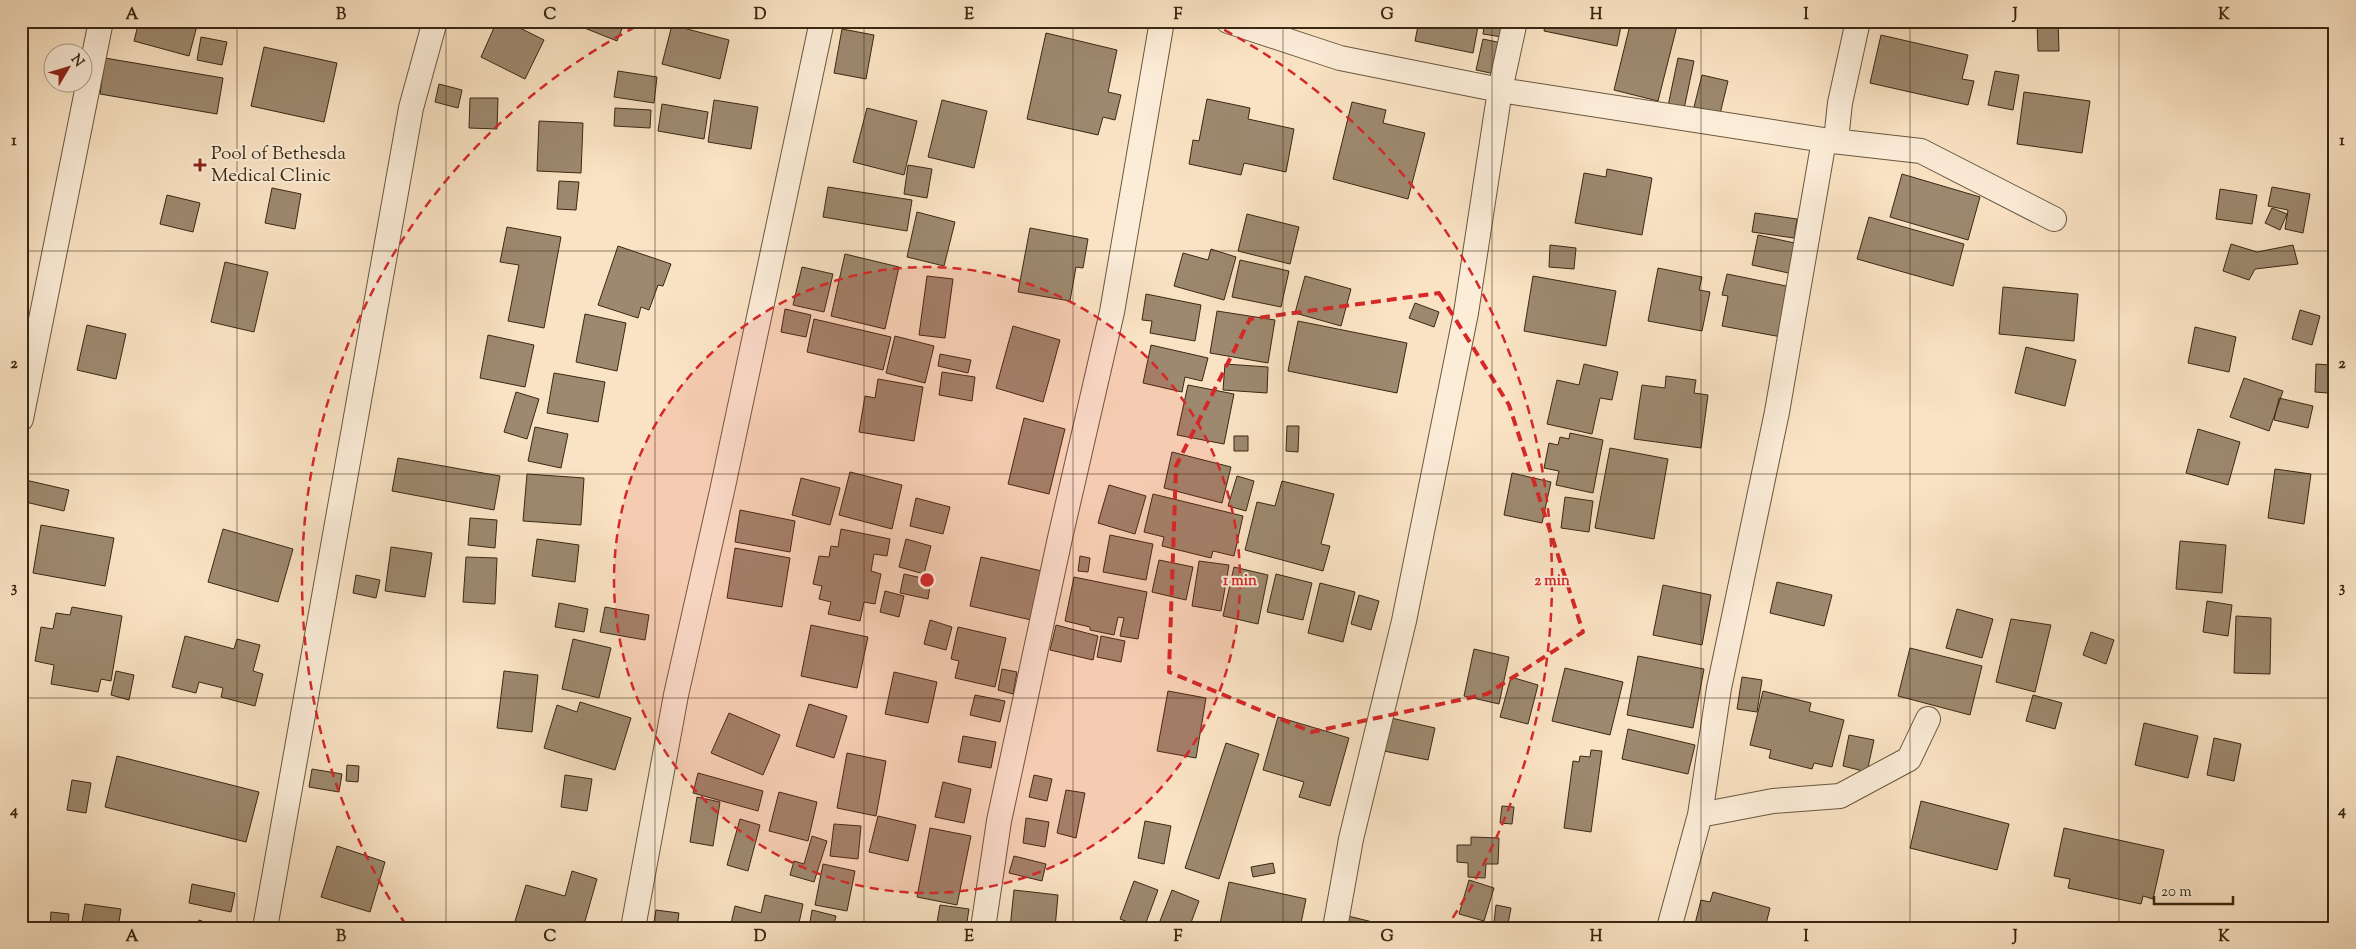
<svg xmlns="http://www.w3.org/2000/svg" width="2356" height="949" font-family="'Sorts Mill Goudy',serif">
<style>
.building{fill:#9d896f;stroke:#392812}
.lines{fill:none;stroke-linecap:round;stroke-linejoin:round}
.minor-casing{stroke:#69573e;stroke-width:26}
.minor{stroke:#fcedd9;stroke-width:24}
.marked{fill:none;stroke:#d62828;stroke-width:4;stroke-dasharray:10 6;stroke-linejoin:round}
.grid{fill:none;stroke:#392812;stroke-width:1;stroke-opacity:0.55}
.ring{fill:none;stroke:#d62828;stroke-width:2.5;stroke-dasharray:9 6}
.poi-dot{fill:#8f2418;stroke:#fcedd9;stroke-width:2}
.labels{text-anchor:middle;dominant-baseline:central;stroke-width:4;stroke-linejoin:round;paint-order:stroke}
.poi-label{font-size:19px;fill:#392812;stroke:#fcedd9;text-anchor:start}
.centre{fill:#d62828;stroke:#fcedd9;stroke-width:2.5}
.ring-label{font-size:15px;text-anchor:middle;font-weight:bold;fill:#d62828;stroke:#fcedd9;stroke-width:4;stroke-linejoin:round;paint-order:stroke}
.neatline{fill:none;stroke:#392812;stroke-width:2}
.grid-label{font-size:16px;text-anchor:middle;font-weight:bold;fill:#392812}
</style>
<rect width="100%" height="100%" fill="#fae3c4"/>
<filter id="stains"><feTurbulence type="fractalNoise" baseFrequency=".004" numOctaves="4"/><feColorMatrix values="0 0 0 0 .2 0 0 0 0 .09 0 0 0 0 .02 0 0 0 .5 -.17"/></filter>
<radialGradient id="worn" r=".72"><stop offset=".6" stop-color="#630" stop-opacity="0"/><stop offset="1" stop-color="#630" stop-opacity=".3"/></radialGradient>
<path class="building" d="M 139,21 L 198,22 L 189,56 L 134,41 Z
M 323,21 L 349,21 L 347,28 Z
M 497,21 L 506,21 L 544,40 L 525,79 L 481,57 Z
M 563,21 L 580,21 L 578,27 Z
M 584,21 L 625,21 L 617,41 L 582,27 Z
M 1419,21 L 1479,21 L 1473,53 L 1415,41 Z
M 1485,21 L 1504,21 L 1502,37 L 1483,34 Z
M 1546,21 L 1622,21 L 1617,46 L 1544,31 Z
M 1631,21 L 1658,21 L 1677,26 L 1658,101 L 1614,90 Z
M 2037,21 L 2058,21 L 2059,51 L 2038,51 Z
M 672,25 L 729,40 L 720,79 L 662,64 Z
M 842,29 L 874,35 L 866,79 L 834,73 Z
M 1046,33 L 1117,50 L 1108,92 L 1121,95 L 1115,120 L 1103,117 L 1098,135 L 1027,119 Z
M 1881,35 L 1968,55 L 1962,79 L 1974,81 L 1968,105 L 1870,83 Z
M 201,37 L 227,42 L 222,65 L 197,60 Z
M 1483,39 L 1502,43 L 1495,74 L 1476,70 Z
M 264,47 L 337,63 L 324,122 L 251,106 Z
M 105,58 L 223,78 L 217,114 L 100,94 Z
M 1678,58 L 1694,61 L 1684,109 L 1668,106 Z
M 618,71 L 657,77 L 654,103 L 614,97 Z
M 1995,71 L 2019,75 L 2013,110 L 1988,105 Z
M 1702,75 L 1728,81 L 1720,114 L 1694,107 Z
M 439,84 L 462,90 L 458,108 L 435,102 Z
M 2024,92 L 2090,101 L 2082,153 L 2017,144 Z
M 470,98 L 498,98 L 497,129 L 469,128 Z
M 1207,99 L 1250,108 L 1248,119 L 1294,129 L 1286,172 L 1244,163 L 1241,175 L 1189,164 L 1193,140 L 1199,141 Z
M 714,100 L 758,107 L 751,149 L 708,142 Z
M 942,100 L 987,111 L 974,168 L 928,157 Z
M 1352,102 L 1386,110 L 1383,123 L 1425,133 L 1408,199 L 1333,179 Z
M 662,104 L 708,112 L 704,139 L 658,131 Z
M 615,108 L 651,110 L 650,128 L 614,126 Z
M 867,108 L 917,121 L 904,175 L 853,162 Z
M 539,121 L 583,123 L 581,173 L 537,171 Z
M 908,165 L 932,169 L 927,198 L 904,194 Z
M 1607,169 L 1652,178 L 1642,235 L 1575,223 L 1584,173 L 1606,177 Z
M 1902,174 L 1980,197 L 1968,240 L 1890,217 Z
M 559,181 L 579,182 L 576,210 L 557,209 Z
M 828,187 L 912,200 L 907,231 L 823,217 Z
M 2272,187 L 2310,194 L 2303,233 L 2285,229 L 2288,210 L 2268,206 Z
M 272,188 L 301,194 L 295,229 L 265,223 Z
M 2220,189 L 2257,195 L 2252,224 L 2216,219 Z
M 167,195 L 200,203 L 193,232 L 160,224 Z
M 2272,208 L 2287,214 L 2280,230 L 2265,223 Z
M 917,212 L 955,222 L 944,266 L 907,257 Z
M 1755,213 L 1797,219 L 1794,238 L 1752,232 Z
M 1247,214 L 1299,227 L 1290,264 L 1238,251 Z
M 1869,217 L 1964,244 L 1953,286 L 1857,259 Z
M 507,227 L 561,237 L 544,328 L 508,321 L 519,265 L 500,262 Z
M 1030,228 L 1088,239 L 1083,268 L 1076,267 L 1070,301 L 1018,292 Z
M 1758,235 L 1799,244 L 1793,274 L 1752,265 Z
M 2231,244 L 2257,252 L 2293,245 L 2298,264 L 2255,269 L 2249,280 L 2223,271 Z
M 1550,245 L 1576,248 L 1574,269 L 1549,267 Z
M 618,246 L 671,264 L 663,286 L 658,285 L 649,310 L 641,307 L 638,318 L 598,305 Z
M 1211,249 L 1236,257 L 1224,300 L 1174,286 L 1183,253 L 1208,260 Z
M 845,254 L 899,267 L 885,329 L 831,316 Z
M 1240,260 L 1289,271 L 1281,307 L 1232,297 Z
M 225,262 L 268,272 L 254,332 L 211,322 Z
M 802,267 L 833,274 L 824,312 L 793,305 Z
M 1658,268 L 1702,277 L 1699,290 L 1710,292 L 1702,331 L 1648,321 Z
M 1727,274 L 1796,288 L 1787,338 L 1722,326 L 1728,296 L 1722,295 Z
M 927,276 L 953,279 L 945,338 L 919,335 Z
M 1305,276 L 1351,289 L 1341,326 L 1295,313 Z
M 1533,276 L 1616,291 L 1606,346 L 1524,331 Z
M 2003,287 L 2078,294 L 2074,341 L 1999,334 Z
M 1146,294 L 1201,305 L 1195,341 L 1150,333 L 1152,321 L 1142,320 Z
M 1415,303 L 1439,312 L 1434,327 L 1409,318 Z
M 785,309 L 811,315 L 806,337 L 781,332 Z
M 2300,310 L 2320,316 L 2312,345 L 2292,339 Z
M 1217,311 L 1275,320 L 1268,363 L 1210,353 Z
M 585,314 L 626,323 L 617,371 L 576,362 Z
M 814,319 L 891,337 L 883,370 L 807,352 Z
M 1298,321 L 1407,343 L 1397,393 L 1288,371 Z
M 87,325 L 126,334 L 116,379 L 77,370 Z
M 1013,326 L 1060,340 L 1043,402 L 996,388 Z
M 2195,327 L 2236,337 L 2229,372 L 2188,363 Z
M 488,335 L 534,345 L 525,387 L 480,378 Z
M 895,336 L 934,346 L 925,383 L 886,373 Z
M 1151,345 L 1208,358 L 1202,381 L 1185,377 L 1182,392 L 1143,383 Z
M 2026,347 L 2076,360 L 2065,406 L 2015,393 Z
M 940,354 L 971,360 L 968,373 L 938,366 Z
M 1225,364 L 1268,367 L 1267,393 L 1223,390 Z
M 1584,364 L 1618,372 L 1612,400 L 1600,398 L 1592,434 L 1547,424 L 1557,380 L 1579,385 Z
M 2316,364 L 2330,365 L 2328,393 L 2315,392 Z
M 942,372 L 975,377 L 972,401 L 939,395 Z
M 554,373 L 605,382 L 598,422 L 547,413 Z
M 1666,376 L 1696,380 L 1694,393 L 1708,395 L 1701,448 L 1634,439 L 1642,385 L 1665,388 Z
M 2244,378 L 2283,391 L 2269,431 L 2230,417 Z
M 878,379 L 923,387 L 914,441 L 859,432 L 865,396 L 875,398 Z
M 1188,385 L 1234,394 L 1224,444 L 1177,435 Z
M 516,392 L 539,399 L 527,439 L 504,432 Z
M 2279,398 L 2313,406 L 2308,428 L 2274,420 Z
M 1024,418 L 1065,429 L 1049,494 L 1008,484 Z
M 1287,426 L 1299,426 L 1298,452 L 1286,451 Z
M 535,427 L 568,434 L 561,468 L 528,461 Z
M 2198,429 L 2240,442 L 2228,485 L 2186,473 Z
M 1570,433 L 1603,440 L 1593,493 L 1556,485 L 1559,471 L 1544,468 L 1549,443 L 1558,445 L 1560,437 L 1569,439 Z
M 1234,436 L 1248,436 L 1248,451 L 1234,451 Z
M 1610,448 L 1668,459 L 1654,539 L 1595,528 Z
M 1172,452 L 1231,467 L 1222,503 L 1164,488 Z
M 398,458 L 500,476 L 494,510 L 392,491 Z
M 2275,469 L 2311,474 L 2304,524 L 2268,518 Z
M 850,472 L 902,485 L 892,529 L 839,515 Z
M 1512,473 L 1551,482 L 1542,523 L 1504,515 Z
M 527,474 L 584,478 L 581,525 L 523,521 Z
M 1237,476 L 1254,481 L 1246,511 L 1228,506 Z
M 801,478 L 840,488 L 830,525 L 792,515 Z
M 21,479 L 69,490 L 64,511 L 21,501 Z
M 1282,481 L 1334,494 L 1321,544 L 1330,546 L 1323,571 L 1245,550 L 1257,502 L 1275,506 Z
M 1109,485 L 1146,496 L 1135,534 L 1098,523 Z
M 1153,494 L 1243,516 L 1234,556 L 1213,551 L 1211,558 L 1162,546 L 1164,537 L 1144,532 Z
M 1565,497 L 1593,501 L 1589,532 L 1561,528 Z
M 916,498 L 950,507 L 943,534 L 910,526 Z
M 740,510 L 795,521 L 790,552 L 735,542 Z
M 470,518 L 497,520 L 495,548 L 468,545 Z
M 41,525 L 114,538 L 105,586 L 33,573 Z
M 223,529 L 293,549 L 278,602 L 208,582 Z
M 841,529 L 890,539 L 887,556 L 874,554 L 871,571 L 881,574 L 875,604 L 864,602 L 860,621 L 828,614 L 831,602 L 819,599 L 822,586 L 813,584 L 819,556 L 829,557 L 831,546 L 838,547 Z
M 1110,535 L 1153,544 L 1146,580 L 1103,572 Z
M 537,539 L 579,545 L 575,582 L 532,576 Z
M 906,539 L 931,546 L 924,574 L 899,567 Z
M 2180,541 L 2226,545 L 2222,593 L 2176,589 Z
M 391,547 L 432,553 L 425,597 L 385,591 Z
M 735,548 L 790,558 L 782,607 L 727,598 Z
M 1080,556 L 1090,558 L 1088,572 L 1078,571 Z
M 466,557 L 497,558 L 495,604 L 463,602 Z
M 981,557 L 1042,571 L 1031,620 L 970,606 Z
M 1159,560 L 1193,567 L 1186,600 L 1152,592 Z
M 1199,561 L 1229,565 L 1221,611 L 1192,606 Z
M 1234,567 L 1268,575 L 1258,624 L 1223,616 Z
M 904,574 L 931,580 L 928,599 L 900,593 Z
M 1276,574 L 1312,583 L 1303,620 L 1267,612 Z
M 356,575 L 380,580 L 376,598 L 353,593 Z
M 1074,577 L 1147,592 L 1138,639 L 1120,636 L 1124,618 L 1118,617 L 1114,635 L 1090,630 L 1090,627 L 1065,621 Z
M 1777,582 L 1832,595 L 1824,626 L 1770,613 Z
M 1320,583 L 1355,592 L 1343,642 L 1308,633 Z
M 1663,585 L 1711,595 L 1702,645 L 1653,635 Z
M 885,591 L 904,596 L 899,617 L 880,612 Z
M 1359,595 L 1379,601 L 1371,630 L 1351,624 Z
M 2207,601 L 2232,605 L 2228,636 L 2203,632 Z
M 559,603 L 588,609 L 584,632 L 555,627 Z
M 72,607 L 122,616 L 111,681 L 101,679 L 98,692 L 51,684 L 54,665 L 35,661 L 41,627 L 53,629 L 56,613 L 70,615 Z
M 605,607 L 649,615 L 645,640 L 600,632 Z
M 1957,609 L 1993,619 L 1982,658 L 1946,648 Z
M 2236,616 L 2271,618 L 2270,674 L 2234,673 Z
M 2011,619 L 2051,625 L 2035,692 L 1996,682 Z
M 930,620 L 952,627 L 946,650 L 924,644 Z
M 811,625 L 868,637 L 857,688 L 801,676 Z
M 1056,625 L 1098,636 L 1093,660 L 1050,650 Z
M 958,627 L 1006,638 L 995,687 L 955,678 L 959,661 L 951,659 Z
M 2091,632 L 2114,640 L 2106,664 L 2083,655 Z
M 185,636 L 234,649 L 237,639 L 260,645 L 253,671 L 263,674 L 255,706 L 221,697 L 223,688 L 199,682 L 196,693 L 172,687 Z
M 1101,636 L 1125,641 L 1121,662 L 1097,657 Z
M 573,639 L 611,648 L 599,698 L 562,689 Z
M 1910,648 L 1982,666 L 1970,715 L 1898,696 Z
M 1474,649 L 1509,657 L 1499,704 L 1464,696 Z
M 1638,656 L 1704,669 L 1693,728 L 1627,715 Z
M 1565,668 L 1623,682 L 1610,735 L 1552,721 Z
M 1002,669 L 1017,672 L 1013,694 L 998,690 Z
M 116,671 L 134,675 L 129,700 L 111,695 Z
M 504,671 L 538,675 L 532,732 L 497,728 Z
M 894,672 L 937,682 L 928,723 L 885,714 Z
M 1511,677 L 1538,685 L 1528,724 L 1500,717 Z
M 1742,677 L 1762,680 L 1757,712 L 1737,709 Z
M 1168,691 L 1206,698 L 1196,758 L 1157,751 Z
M 1763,691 L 1811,703 L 1809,711 L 1844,720 L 1832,767 L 1814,763 L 1812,769 L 1769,758 L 1771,750 L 1750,745 Z
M 975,695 L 1005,701 L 1000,722 L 970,715 Z
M 2033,695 L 2062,703 L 2055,729 L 2026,721 Z
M 580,702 L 631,718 L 615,770 L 544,748 L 557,705 L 577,712 Z
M 809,704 L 847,716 L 834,758 L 796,746 Z
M 729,713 L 780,735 L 763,775 L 711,753 Z
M 1278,717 L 1349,738 L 1330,806 L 1299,797 L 1304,782 L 1263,770 Z
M 1391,718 L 1435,728 L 1428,760 L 1384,751 Z
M 2144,723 L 2198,736 L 2188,778 L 2135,765 Z
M 1628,729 L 1695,745 L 1688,774 L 1622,759 Z
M 1849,735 L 1874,740 L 1867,772 L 1843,766 Z
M 963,736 L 996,742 L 991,768 L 958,762 Z
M 2214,738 L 2241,744 L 2234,781 L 2207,775 Z
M 1226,743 L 1259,754 L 1219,879 L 1185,868 Z
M 1591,750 L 1602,751 L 1591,832 L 1564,828 L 1573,761 L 1579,762 L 1580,756 L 1590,757 Z
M 847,753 L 886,761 L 876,816 L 837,808 Z
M 117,756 L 259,792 L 246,842 L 105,807 Z
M 347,765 L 359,766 L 358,782 L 346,781 Z
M 312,769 L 342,774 L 339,792 L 309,787 Z
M 698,773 L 763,791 L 758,811 L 693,793 Z
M 565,775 L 592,779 L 587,811 L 561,807 Z
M 1034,775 L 1052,779 L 1047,801 L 1029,797 Z
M 72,780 L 91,783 L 86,813 L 67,810 Z
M 943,782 L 971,789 L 964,823 L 935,817 Z
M 1066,790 L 1085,793 L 1076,838 L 1057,833 Z
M 779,792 L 817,802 L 808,841 L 769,831 Z
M 697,797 L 720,802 L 713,846 L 690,842 Z
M 1921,801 L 2009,824 L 1997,870 L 1910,848 Z
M 1502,806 L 1514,807 L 1512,824 L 1500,823 Z
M 878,816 L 916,825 L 908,861 L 869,852 Z
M 1026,818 L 1049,822 L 1045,847 L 1023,843 Z
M 740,819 L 760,825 L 748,871 L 727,865 Z
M 1145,821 L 1171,826 L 1164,864 L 1138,858 Z
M 834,824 L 861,826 L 858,859 L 830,856 Z
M 930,828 L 971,836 L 957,905 L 917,897 Z
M 2064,828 L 2164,850 L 2153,899 L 2143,896 L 2141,904 L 2068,888 L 2070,879 L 2054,876 Z
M 812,836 L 827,841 L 814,882 L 790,875 L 794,861 L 804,864 Z
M 1471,837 L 1499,838 L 1498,864 L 1486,864 L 1485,878 L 1468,877 L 1468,863 L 1457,862 L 1457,845 L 1471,845 Z
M 337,846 L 385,862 L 370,912 L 321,897 Z
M 1014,856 L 1046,864 L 1042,881 L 1009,873 Z
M 1273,863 L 1275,873 L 1253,877 L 1251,867 Z
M 823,864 L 855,871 L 847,911 L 815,905 Z
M 572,871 L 597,879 L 583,928 L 513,928 L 526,885 L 565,896 Z
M 1469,880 L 1494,888 L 1484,921 L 1459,914 Z
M 1134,881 L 1158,890 L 1144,928 L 1120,919 Z
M 1229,882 L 1306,899 L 1300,928 L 1219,928 Z
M 192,884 L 235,893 L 231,912 L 189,903 Z
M 1014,890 L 1058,895 L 1055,928 L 1010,928 Z
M 1172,890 L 1199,901 L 1189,928 L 1177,928 L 1160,921 Z
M 1713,892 L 1770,908 L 1765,928 L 1694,928 L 1701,900 L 1710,902 Z
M 765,895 L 803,904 L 798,928 L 730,928 L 735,906 L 761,913 Z
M 85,904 L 121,909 L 118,928 L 81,928 Z
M 940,905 L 969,909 L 966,928 L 936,928 Z
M 1496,905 L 1511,908 L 1508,924 L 1494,922 Z
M 656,910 L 679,913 L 677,928 L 653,928 Z
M 812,910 L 836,916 L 833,928 L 809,928 Z
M 51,912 L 69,914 L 68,928 L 50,928 Z
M 1344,915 L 1385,925 L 1384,928 L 1341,928 Z
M 199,920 L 218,927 L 217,928 L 196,928 Z
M 842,923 L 877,928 L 841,928 Z"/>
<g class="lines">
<g class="minor-casing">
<path id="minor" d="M 1228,21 L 1340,58 L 1500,90 L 1824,140 L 1921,151 L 2054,219
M 1836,140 L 1840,103 L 1858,21
M 21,419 L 101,21
M 1700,815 L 1773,801 L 1840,796 L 1909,759 L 1928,719
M 265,928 L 411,108 L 435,21
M 633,928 L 676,695 L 722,491 L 822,21
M 983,928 L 999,821 L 1060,538 L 1112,312 L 1162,21
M 1335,928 L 1351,839 L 1404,621 L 1466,313 L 1500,90 L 1515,21
M 1669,928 L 1700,815 L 1719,688 L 1777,412 L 1824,140"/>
</g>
<use href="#minor" class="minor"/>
</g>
<path class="marked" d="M 1439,293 L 1509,405 L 1583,632 L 1487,694 L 1312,732 L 1169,672 L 1176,466 L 1250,319 Z"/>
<path class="grid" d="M 237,21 L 237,928M 446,21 L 446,928M 655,21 L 655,928M 864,21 L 864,928M 1073,21 L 1073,928M 1283,21 L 1283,928M 1492,21 L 1492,928M 1701,21 L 1701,928M 1910,21 L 1910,928M 2119,21 L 2119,928M 21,251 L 2335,251M 21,474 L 2335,474M 21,698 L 2335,698"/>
<circle cx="927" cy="580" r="313" fill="#d62828" fill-opacity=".12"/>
<g class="ring">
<circle cx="927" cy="580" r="313"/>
<path d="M406 925A625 625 0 0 1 643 23M1211 23A625 625 0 0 1 1448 925"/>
</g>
<path class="poi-dot" d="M197.5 157.5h5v5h5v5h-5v5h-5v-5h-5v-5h5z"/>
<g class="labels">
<g class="poi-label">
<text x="211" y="154">Pool of Bethesda<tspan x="211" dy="22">Medical Clinic</tspan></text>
</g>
</g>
<circle cx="927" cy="580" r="8" class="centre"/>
<g class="ring-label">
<text x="1240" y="585">1 min</text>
<text x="1552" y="585">2 min</text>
</g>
<rect width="2356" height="949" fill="none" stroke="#fae3c4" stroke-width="55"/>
<g transform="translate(68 68) rotate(52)"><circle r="24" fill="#fcedd9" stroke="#ae9e89"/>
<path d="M0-4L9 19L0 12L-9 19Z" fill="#8f2418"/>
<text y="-8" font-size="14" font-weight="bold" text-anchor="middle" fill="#392812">N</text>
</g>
<path d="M2154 896v8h79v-8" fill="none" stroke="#392812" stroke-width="2.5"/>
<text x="2161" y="896" font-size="15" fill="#392812" stroke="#fcedd9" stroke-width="4" paint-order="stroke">20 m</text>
<rect x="28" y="28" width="2300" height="894" class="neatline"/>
<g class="grid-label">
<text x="132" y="19">A</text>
<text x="341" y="19">B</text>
<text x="550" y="19">C</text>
<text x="760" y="19">D</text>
<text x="969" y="19">E</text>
<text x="1178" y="19">F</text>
<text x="1387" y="19">G</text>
<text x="1596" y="19">H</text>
<text x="1806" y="19">I</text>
<text x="2015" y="19">J</text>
<text x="2224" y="19">K</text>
<text x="14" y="145">1</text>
<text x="2342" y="145">1</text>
<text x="14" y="368">2</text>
<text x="2342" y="368">2</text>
<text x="14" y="592">3</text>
<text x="2342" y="592">3</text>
<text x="14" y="815">4</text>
<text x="2342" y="815">4</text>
<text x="132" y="941">A</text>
<text x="341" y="941">B</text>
<text x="550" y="941">C</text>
<text x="760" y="941">D</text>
<text x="969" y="941">E</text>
<text x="1178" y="941">F</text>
<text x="1387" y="941">G</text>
<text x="1596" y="941">H</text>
<text x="1806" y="941">I</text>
<text x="2015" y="941">J</text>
<text x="2224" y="941">K</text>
</g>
<rect width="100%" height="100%" filter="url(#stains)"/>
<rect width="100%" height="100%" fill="url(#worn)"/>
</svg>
